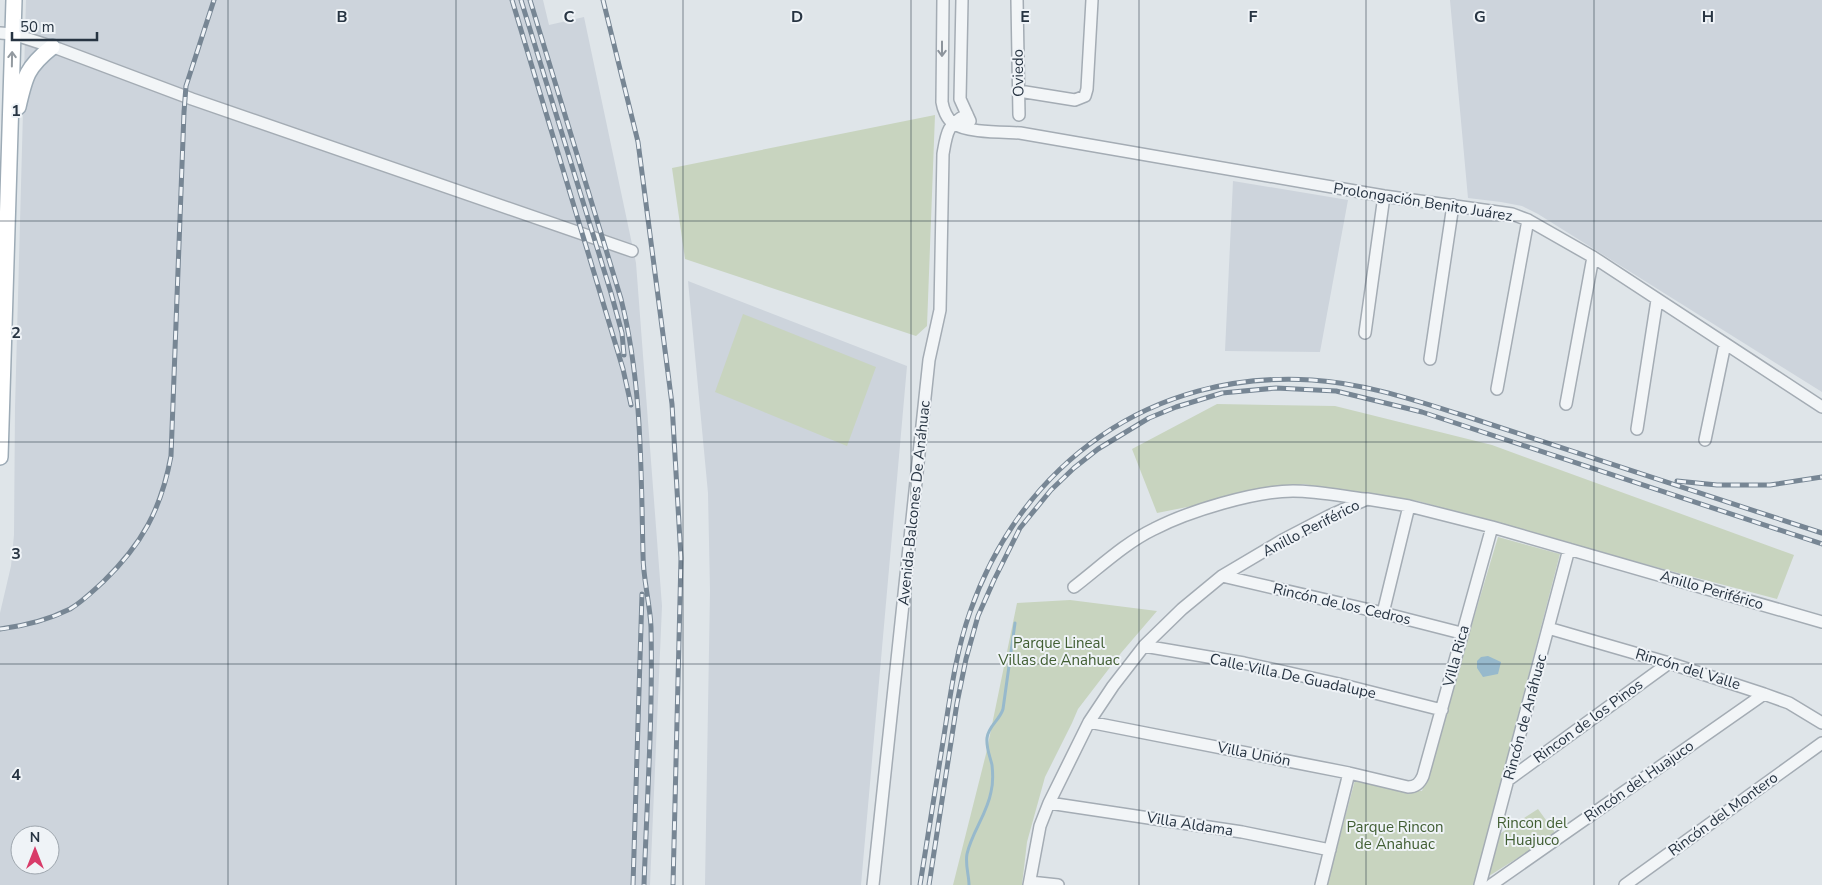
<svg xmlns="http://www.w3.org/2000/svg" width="1822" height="885" font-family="'Nunito Sans',sans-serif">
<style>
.built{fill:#cdd4dc;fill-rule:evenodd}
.green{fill:#c8d4bf}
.water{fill:#97b9cc}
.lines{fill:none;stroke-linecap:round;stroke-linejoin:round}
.stream{stroke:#97b9cc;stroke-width:3}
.minor-casing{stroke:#a4acb4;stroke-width:14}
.major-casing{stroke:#9dabb6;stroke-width:18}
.minor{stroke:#f2f5f7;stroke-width:11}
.major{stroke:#fff;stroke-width:15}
.rail-casing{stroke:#778694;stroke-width:5}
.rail{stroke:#eff3f7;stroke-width:3;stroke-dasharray:9;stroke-linecap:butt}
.oneway{stroke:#8c949c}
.oneway2{stroke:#939aa0}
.grid{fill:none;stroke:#273442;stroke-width:1;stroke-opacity:0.55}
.labels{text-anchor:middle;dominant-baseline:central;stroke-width:4;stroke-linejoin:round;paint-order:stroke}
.street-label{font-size:15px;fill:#273442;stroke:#eff3f7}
.park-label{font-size:15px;fill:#415e33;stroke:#eff3f7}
.grid-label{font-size:16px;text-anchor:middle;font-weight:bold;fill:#273442;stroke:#eff3f7;stroke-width:4;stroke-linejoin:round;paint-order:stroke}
</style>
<rect width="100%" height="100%" fill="#dfe5e9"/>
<path class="built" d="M 26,0 L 543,0 L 549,25 L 584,17 L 636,263 L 662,606 L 650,885 L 0,885 L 0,613 L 11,566 L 14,535 L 15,408 ZM 20,835 L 50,835 L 50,865 L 20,865 Z
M 1450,0 L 1822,0 L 1822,392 L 1538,214 L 1522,206 L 1501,202 L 1468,198 Z
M 1233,181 L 1348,200 L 1320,352 L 1225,351 Z
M 688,281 L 907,366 L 861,885 L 705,885 L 710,591 L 708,493 Z"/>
<path class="green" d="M 935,115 L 927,326 L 916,336 L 685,259 L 672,168 Z
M 743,314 L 876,367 L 847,446 L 715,392 Z
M 1217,404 L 1335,406 L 1492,445 L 1794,555 L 1777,599 L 1599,552 L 1418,501 L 1303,484 L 1157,513 L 1132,449 Z
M 1498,537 L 1560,554 L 1474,885 L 1327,885 L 1355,780 L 1422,791 Z
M 1070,600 L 1157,611 L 1121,653 L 1078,709 L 1072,723 L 1045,777 L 1027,842 L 1022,885 L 953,885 L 986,754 L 1017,603 Z
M 1538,809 L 1556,834 L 1489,876 L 1498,835 Z"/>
<path class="water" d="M 1488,656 L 1501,662 L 1498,674 L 1483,677 L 1477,668 L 1477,661 L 1481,657 Z"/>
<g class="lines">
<path class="stream" d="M 969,885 C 969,875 965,865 967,854 C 972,832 987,814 991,792 C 993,784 993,774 992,765 C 990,756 986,748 987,738 C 988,726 1000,720 1003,709 L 1015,623"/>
<g class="minor-casing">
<path id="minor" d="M 943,0 L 942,102 C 943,109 947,119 953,123 C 966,133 1003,132 1020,133 L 1384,196 L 1512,214 L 1528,220 L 1593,257 L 1822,407
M 962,0 L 960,99 L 970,121
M 1017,0 L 1019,115
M 0,33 L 13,34 L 59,49 L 192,99 L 632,251
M 1019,91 L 1075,100 L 1085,96 L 1087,89 L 1092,0
M 1365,333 L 1384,196
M 1430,359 L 1453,205
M 1497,389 L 1528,220
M 1566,404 L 1593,257
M 1637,429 L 1657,300
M 1705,440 L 1725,344
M 1222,576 L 1383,613 L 1461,633
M 1074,587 C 1100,567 1125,543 1154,529 C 1189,511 1255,491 1293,491 C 1317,491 1341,496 1365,499
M 1383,613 L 1409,506
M 1548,628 L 1669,663 L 1764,694 L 1789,703 L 1822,723
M 1144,646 L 1244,663 L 1339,684 L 1442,710
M 1089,722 L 1349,773 L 1408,787 C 1416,787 1420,783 1423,776 L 1492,527
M 1508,780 L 1669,663
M 1049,803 L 1242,832 L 1330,850
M 1030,882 L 1058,885
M 873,885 L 929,360 L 940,310 L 943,154 C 947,131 947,126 967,114
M 1029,885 L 1040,826 L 1049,803 L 1089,722 L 1113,686 L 1144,646 L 1182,609 L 1222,576 L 1281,541 L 1329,516 L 1367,499 L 1409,506 L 1492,527 L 1822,622
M 1321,885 L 1349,773
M 1480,885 L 1569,549
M 1491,885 L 1764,694
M 1625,885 L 1822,743"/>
</g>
<g class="major-casing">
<path id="major" d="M 18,107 C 25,76 27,67 52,47
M 0,457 L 14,0"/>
</g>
<use href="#minor" class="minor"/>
<use href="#major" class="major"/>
<g class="rail-casing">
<path id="rail" d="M 512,0 L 623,369 L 631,405
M 521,0 L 611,293 L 622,333 L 624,355
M 530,0 L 621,299 C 642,382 641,470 643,555 C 643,579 650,603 651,627 C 653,713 647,799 644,885
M 603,0 L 638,142 L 672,404 L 681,558 L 673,885
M 1677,481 L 1717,485 L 1770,485 L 1822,477
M 0,629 C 24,626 48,620 70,609 C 82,602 93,591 103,582 C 142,544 161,510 171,456 L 184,112 L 186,86 L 214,0
M 633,885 L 642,594
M 920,885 C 927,841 934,798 941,754 C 949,707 954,657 970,612 C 1022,462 1153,370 1312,380 C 1363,383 1414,400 1462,415 L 1822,533
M 929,885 L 957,703 L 966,659 L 978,616 L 994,580 L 1020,528 L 1051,490 L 1074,468 L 1098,449 L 1149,418 L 1176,407 L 1222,393 L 1276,388 L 1336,391 L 1422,412 L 1822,544"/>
</g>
<use href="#rail" class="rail"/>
</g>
<defs><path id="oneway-shaft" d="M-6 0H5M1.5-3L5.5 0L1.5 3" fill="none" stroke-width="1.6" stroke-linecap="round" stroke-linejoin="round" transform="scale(1.25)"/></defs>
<use class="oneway" href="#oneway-shaft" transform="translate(942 49) rotate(90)"/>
<use class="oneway2" href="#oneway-shaft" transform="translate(12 59) rotate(-89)"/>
<path class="grid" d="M 228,0 L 228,885M 456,0 L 456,885M 683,0 L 683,885M 911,0 L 911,885M 1139,0 L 1139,885M 1366,0 L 1366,885M 1594,0 L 1594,885M 0,221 L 1822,221M 0,442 L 1822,442M 0,664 L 1822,664"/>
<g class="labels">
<g class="street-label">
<text transform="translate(1018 73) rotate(-91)">Oviedo</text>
<text transform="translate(1423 202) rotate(9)">Prolongación Benito Juárez</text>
<text transform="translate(914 503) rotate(-84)">Avenida Balcones De Anáhuac</text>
<text transform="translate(1311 528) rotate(-27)">Anillo Periférico</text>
<text transform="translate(1712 590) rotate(16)">Anillo Periférico</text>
<text transform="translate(1342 604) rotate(13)">Rincón de los Cedros</text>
<text transform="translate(1456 656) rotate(-75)">Villa Rica</text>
<text transform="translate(1688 669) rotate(17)">Rincón del Valle</text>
<text transform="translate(1293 676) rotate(12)">Calle Villa De Guadalupe</text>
<text transform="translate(1525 717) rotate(-75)">Rincón de Anáhuac</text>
<text transform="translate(1588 721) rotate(-36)">Rincon de los Pinos</text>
<text transform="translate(1254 754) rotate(11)">Villa Unión</text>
<text transform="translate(1639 781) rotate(-35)">Rincón del Huajuco</text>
<text transform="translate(1723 814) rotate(-36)">Rincón del Montero</text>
<text transform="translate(1190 824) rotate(9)">Villa Aldama</text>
</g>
<g class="park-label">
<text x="1059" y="643">Parque Lineal<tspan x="1059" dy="17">Villas de Anahuac</tspan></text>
<text x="1532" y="823">Rincon del<tspan x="1532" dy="17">Huajuco</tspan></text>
<text x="1395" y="827">Parque Rincon<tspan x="1395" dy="17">de Anahuac</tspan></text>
</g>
</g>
<g class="grid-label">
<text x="342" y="22">B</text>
<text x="569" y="22">C</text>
<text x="797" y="22">D</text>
<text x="1025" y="22">E</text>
<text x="1253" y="22">F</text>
<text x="1480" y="22">G</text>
<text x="1708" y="22">H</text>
<text x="16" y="116">1</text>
<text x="16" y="338">2</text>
<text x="16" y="559">3</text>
<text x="16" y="780">4</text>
</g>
<g transform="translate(35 850)"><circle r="24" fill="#eff3f7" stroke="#9fa7af"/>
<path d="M0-4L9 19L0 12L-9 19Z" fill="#d83b69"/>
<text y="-8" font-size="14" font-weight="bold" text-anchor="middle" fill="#273442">N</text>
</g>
<path d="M12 32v8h85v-8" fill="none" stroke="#273442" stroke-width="2.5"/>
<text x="20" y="32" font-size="15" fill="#273442" stroke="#eff3f7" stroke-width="4" paint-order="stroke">50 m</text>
</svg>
